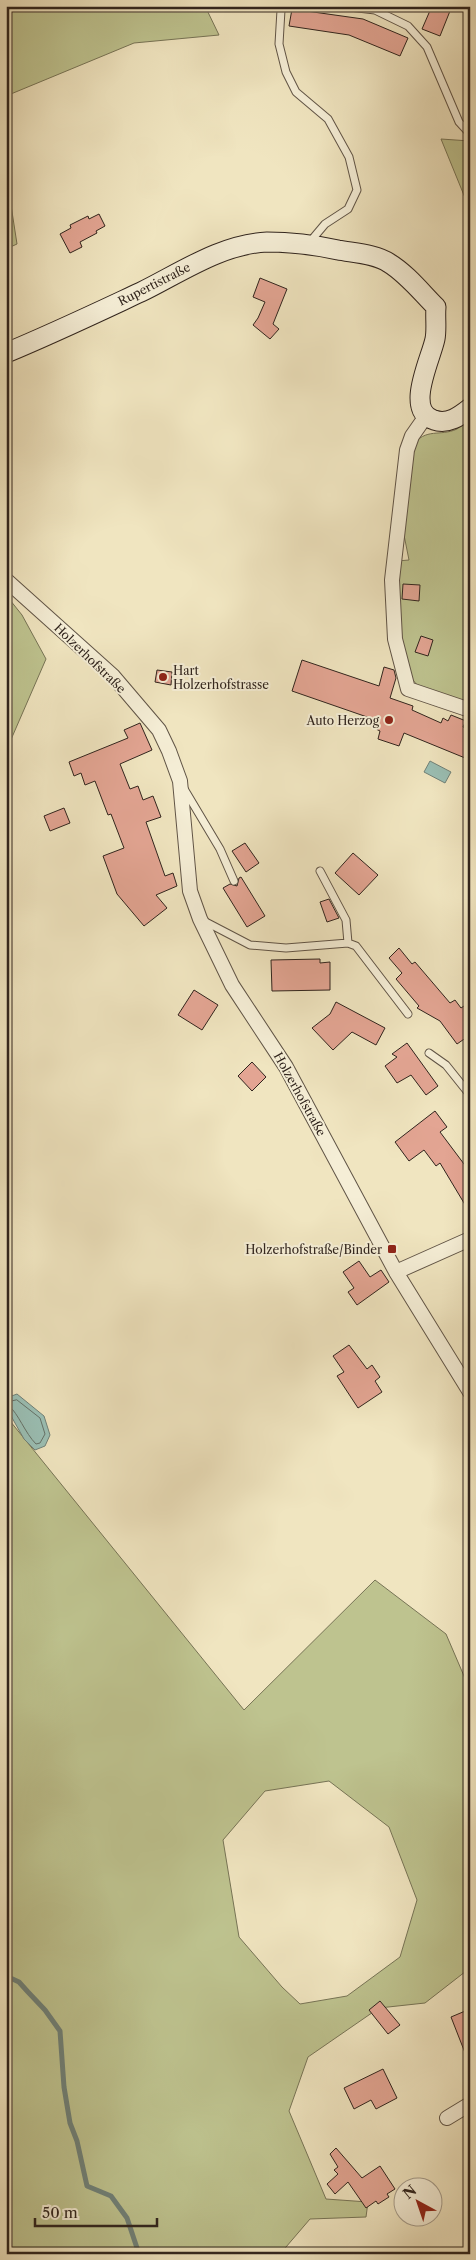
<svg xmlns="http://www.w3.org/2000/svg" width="476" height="2260" font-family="'Libre Caslon Text',serif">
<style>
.green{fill:#bec38f;stroke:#777456;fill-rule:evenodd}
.water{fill:#9abfb4;stroke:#708178}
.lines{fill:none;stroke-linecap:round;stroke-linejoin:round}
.shore{stroke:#657268;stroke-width:1}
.stream{stroke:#708178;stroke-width:5}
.building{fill:#e3a593;stroke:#30241d}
.service-casing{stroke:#605446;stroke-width:9}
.minor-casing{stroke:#605446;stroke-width:16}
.secondary-casing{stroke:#30241d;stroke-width:21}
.service{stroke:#f5eed6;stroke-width:7}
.minor{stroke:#f5eed6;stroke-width:14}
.secondary{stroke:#f5eed6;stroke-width:19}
.poi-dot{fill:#8f2418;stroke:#f5eed6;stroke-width:2}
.labels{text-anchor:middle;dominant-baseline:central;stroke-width:4;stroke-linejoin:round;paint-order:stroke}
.street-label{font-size:12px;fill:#30241d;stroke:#f5eed6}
.poi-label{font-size:12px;fill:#30241d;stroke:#f5eed6;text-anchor:end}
</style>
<rect width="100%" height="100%" fill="#f0e5c0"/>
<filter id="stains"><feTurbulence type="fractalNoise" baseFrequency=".004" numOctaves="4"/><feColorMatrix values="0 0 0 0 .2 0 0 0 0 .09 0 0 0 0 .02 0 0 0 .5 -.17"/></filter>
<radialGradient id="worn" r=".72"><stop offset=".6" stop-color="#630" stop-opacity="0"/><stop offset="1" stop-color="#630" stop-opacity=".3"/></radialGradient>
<path class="green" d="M 6,6 L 205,6 L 219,35 L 134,43 L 6,96 Z
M 441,139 L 470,141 L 470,210 Z
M 6,173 L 17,244 L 6,249 Z
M 470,418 L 470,706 C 454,701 437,696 423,689 C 390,671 398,593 397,561 L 409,560 L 401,520 L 412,446 C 426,427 440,437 457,429 C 461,426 466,421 470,418 Z
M 6,595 L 22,615 L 46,659 L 6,751 Z
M 6,1416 L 244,1710 L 375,1580 L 446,1634 L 470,1690 L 470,1968 L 425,2003 L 379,2008 L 308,2057 L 289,2111 L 326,2199 L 368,2202 L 366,2217 L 310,2219 L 280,2254 L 6,2254 ZM 329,1781 L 389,1827 L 417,1900 L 400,1957 L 347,1996 L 300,2004 L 282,1987 L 239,1937 L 223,1840 L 265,1791 Z"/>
<path class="water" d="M 430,761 L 451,772 L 445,783 L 424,772 Z
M 17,1394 L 44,1416 L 50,1435 L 45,1446 L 35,1450 L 24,1439 L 6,1407 L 9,1397 Z"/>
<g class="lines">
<path class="shore" d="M 17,1400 L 40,1418 L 45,1434 L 40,1443 L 36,1444 C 25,1433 18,1413 9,1406 L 9,1402 Z"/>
<path class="stream" d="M 6,1976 L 19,1982 L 28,1992 L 45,2010 L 60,2031 L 64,2087 L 70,2123 L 77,2141 L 87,2186 L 111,2196 L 127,2218 L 139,2254"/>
</g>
<path class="building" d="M 432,6 L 452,6 L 440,36 L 422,29 Z
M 292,9 L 363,19 L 408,38 L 400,56 L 349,35 L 289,26 Z
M 99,214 L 105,226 L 96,231 L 97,233 L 80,242 L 82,247 L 70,253 L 60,234 L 71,228 L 70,225 L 88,216 L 89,219 Z
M 260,278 L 287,289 L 273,324 L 279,329 L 270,339 L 253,325 L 258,318 L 265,302 L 253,297 Z
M 403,584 L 420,585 L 419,601 L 402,599 Z
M 421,636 L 433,640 L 428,656 L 415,652 Z
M 302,660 L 379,686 L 384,667 L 394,670 L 396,678 L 390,698 L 413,706 L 412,710 L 441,723 L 443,718 L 448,721 L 451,715 L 466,721 L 463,727 L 470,730 L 470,760 L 404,733 L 399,746 L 378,739 L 380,731 L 374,728 L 375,723 L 369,721 L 370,718 L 292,691 Z
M 157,670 L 172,672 L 171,685 L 155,682 Z
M 140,723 L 152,750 L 120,764 L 130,789 L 138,786 L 143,800 L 153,796 L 161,817 L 146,822 L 165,876 L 173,873 L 177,886 L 156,895 L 167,908 L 144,926 L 117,894 L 103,856 L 124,848 L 111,814 L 108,815 L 95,781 L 85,785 L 81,773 L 74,776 L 69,762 L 128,738 L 124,730 Z
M 64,808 L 70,823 L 50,831 L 44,816 Z
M 245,843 L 259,863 L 246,872 L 232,851 Z
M 353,853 L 378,875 L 359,895 L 335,873 Z
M 241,877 L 265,916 L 247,927 L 223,888 L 230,884 L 237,886 L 239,878 Z
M 329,899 L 339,918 L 327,922 L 320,902 Z
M 399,948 L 412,964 L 415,962 L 450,1003 L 455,1000 L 461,1008 L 470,1002 L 470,1035 L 457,1044 L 440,1021 L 417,1008 L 419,1006 L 396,979 L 402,973 L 389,958 Z
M 320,959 L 320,963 L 330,962 L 330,990 L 272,991 L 271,960 Z
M 194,990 L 218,1005 L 202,1030 L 178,1015 Z
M 336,1002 L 385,1028 L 376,1045 L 352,1032 L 333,1050 L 312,1028 L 330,1014 Z
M 407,1043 L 438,1086 L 426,1095 L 411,1075 L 397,1083 L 385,1066 L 397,1057 L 392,1054 Z
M 252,1062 L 266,1077 L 252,1091 L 238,1076 Z
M 435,1111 L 447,1127 L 440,1132 L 470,1172 L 470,1213 L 440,1163 L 436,1166 L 424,1150 L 409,1161 L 395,1142 Z
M 359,1261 L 370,1277 L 381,1270 L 389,1282 L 357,1305 L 348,1292 L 354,1288 L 343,1272 Z
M 349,1345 L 367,1369 L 372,1365 L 380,1377 L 375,1381 L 382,1392 L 358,1408 L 337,1376 L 344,1372 L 333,1356 Z
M 380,2001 L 400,2025 L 388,2034 L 369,2010 Z
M 470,2009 L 470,2063 L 469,2063 L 451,2017 Z
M 383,2069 L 397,2098 L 376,2109 L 371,2100 L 354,2109 L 344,2088 Z
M 336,2148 L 362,2178 L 380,2166 L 395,2189 L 387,2194 L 389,2197 L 378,2204 L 376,2201 L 366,2208 L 348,2182 L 335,2194 L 327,2184 L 338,2174 L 334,2170 L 338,2167 L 330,2154 Z"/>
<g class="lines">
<g class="service-casing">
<path id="service" d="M 287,6 L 281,10 L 279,44 L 286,72 L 296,92 L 328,119 L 349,157 L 357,190 L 348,209 L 325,224 L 309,243
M 341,6 L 375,10 L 408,26 L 427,47 L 459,122 L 470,134
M 183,787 L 220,849 L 234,881
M 320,871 L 346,920 L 348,943
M 202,920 L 250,945 L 286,948 L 348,943 L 356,946 L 408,1014
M 429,1053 L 446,1065 L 470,1095"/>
</g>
<g class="minor-casing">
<path id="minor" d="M 426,416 L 412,436 L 407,450 L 392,580 L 395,639 L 408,689 L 470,710
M 6,580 L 113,676 L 159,730 L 169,751 L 180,781 L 190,891 L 200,919 L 232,985 L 286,1067 L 396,1272 L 470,1392
M 396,1272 L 470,1239
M 447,2118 L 470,2104"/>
</g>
<g class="secondary-casing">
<path id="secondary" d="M 6,353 C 52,334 96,313 141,292 C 180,273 221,244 267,242 C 291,242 315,245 338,250 C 354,253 376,254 389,263 C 407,274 421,292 436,307 C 435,317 437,329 435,339 C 431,359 404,411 434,420 C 448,425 460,416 470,408"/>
</g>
<use href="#service" class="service"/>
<use href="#minor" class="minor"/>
<use href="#secondary" class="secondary"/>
</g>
<g class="poi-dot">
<circle cx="163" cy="677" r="5"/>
<circle cx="389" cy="720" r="5"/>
<rect x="387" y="1244" width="10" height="10" rx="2.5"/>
</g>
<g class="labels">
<g class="street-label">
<text transform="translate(154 284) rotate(-27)">Rupertistraße</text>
<text transform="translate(90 658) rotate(44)">Holzerhofstraße</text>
<text transform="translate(300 1094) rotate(61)">Holzerhofstraße</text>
</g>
<g class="poi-label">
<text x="173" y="670" text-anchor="start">Hart<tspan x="173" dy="14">Holzerhofstrasse</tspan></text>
<text x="379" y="720">Auto Herzog</text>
<text x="382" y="1249">Holzerhofstraße/Binder</text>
</g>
</g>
<rect width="476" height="2260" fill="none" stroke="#f0e5c0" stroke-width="25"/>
<rect x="8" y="8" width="461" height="2245" fill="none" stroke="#30241d" stroke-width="2.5"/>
<rect x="12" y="12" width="451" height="2235" fill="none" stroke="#30241d"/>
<g transform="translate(418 2202) rotate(320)"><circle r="24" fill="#f5eed6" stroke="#a69d8c"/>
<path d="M0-4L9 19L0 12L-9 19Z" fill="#8f2418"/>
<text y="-8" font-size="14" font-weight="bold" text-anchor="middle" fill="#30241d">N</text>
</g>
<path d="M35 2218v8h122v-8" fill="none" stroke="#30241d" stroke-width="2.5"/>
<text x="42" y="2218" font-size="15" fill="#30241d" stroke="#f5eed6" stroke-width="4" paint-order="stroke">50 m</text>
<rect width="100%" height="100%" filter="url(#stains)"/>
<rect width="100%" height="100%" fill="url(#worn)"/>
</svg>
